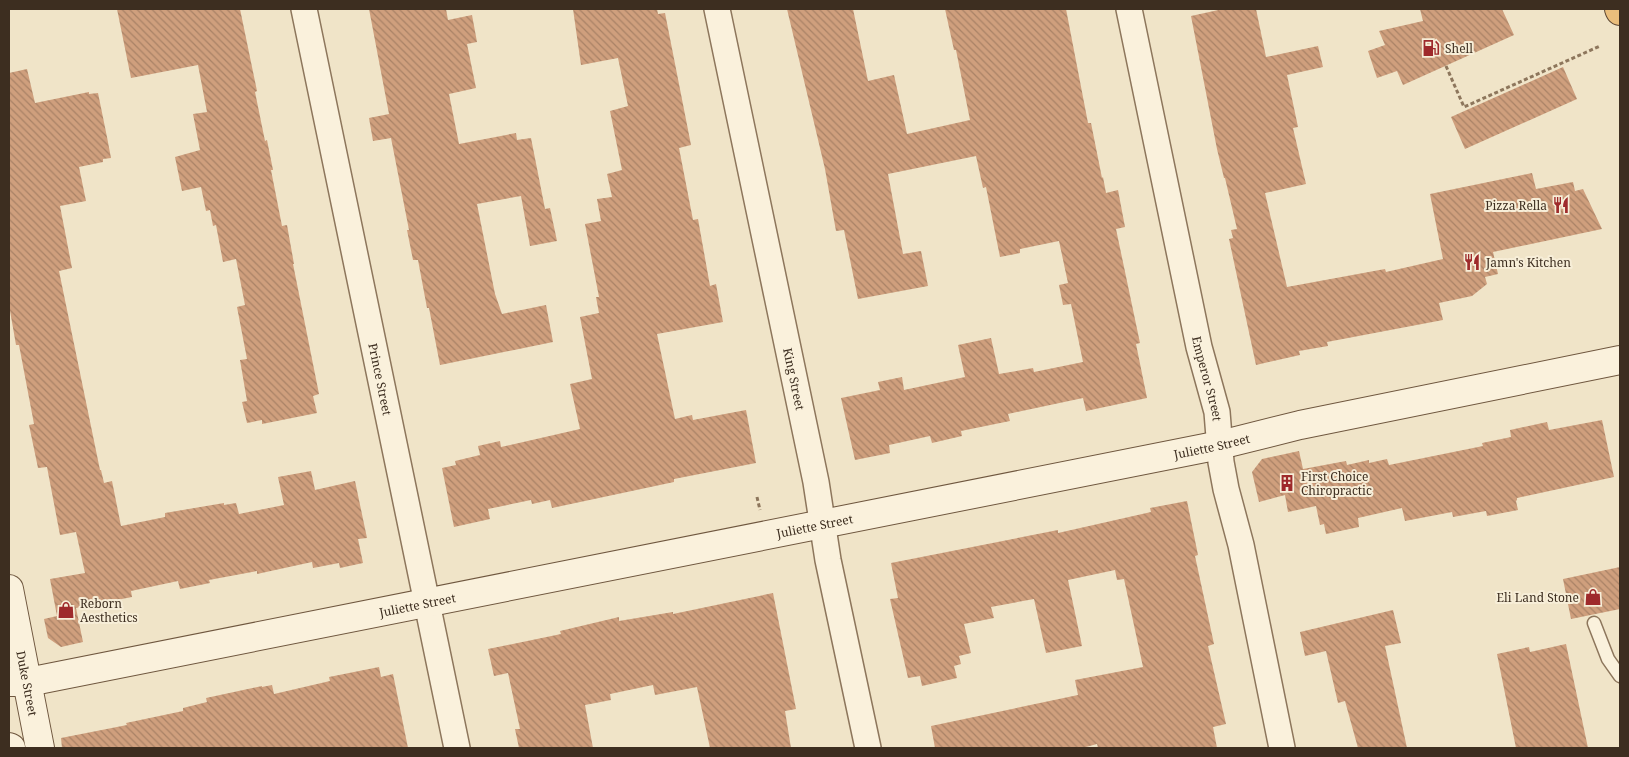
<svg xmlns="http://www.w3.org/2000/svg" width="1629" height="757" font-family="'Noto Serif',serif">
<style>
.building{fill:url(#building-back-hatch)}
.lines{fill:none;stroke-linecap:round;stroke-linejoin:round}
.service-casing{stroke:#8d765c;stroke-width:15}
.minor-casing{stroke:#8d765c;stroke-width:28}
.secondary-casing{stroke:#6f573f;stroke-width:30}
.trunk-casing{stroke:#5b4430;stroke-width:30}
.path{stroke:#8d765c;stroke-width:3;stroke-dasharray:4 2.5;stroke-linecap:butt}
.service{stroke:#faf1dc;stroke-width:12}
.minor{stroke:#faf1dc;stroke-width:25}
.secondary{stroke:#faf1dc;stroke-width:28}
.trunk{stroke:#eabe7c;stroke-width:28}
.labels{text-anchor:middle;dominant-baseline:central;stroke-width:4;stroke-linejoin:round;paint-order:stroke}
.poi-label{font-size:12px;fill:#3d2e20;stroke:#f7eed8;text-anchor:start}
.street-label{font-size:12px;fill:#3d2e20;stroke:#f7eed8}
</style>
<defs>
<pattern id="building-back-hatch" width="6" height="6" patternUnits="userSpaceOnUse" patternTransform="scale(1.25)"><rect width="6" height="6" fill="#cf9f7d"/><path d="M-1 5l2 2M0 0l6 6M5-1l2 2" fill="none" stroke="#a98266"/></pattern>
</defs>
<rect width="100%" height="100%" fill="#f0e4c8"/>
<path class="building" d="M 117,9 L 240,9 L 257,91 L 255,92 L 265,141 L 267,140 L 273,170 L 271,170 L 282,226 L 287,225 L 294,264 L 293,264 L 319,394 L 313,396 L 317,413 L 262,424 L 262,420 L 247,423 L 242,402 L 247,401 L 240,360 L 247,359 L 237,307 L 245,305 L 236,259 L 223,262 L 216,225 L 213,226 L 210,210 L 206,211 L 201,187 L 182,191 L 175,157 L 200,150 L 193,114 L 207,112 L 198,65 L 131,78 Z
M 369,9 L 446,9 L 448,20 L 472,15 L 477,42 L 467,44 L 476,88 L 449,94 L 459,144 L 516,133 L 517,140 L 531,138 L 545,209 L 550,208 L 557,241 L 530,246 L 521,196 L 477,204 L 495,294 L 502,314 L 546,305 L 553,342 L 440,365 L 429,308 L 427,308 L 418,260 L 413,260 L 407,230 L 409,230 L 391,138 L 373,141 L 369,118 L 389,114 Z
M 573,9 L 657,9 L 658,14 L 665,13 L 691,145 L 679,148 L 693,220 L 698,219 L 710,286 L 716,284 L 723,322 L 657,334 L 675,419 L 692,415 L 693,420 L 746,410 L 756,463 L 674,479 L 674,482 L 552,508 L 550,500 L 532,504 L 531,500 L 488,509 L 490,519 L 454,527 L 442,468 L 456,465 L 455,461 L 480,455 L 478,446 L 500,441 L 501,447 L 580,429 L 570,384 L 592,379 L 580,317 L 599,313 L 596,297 L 599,297 L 585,224 L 601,221 L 597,199 L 612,197 L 607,174 L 622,170 L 610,111 L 628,106 L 618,58 L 581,65 Z
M 787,9 L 853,9 L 868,81 L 894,75 L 907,134 L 970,120 L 956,50 L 954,50 L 945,9 L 1066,9 L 1088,123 L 1091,123 L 1102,178 L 1103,177 L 1106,193 L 1118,190 L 1125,227 L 1116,229 L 1140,343 L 1136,344 L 1147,398 L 1086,411 L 1083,398 L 1008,414 L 1010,421 L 961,431 L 962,436 L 932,443 L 930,436 L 889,445 L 890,453 L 855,460 L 841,398 L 880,390 L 878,382 L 902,377 L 904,390 L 965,377 L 958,345 L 991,338 L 999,374 L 1033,368 L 1034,372 L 1083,362 L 1071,304 L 1063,305 L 1059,285 L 1068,283 L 1059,241 L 1020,249 L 1020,253 L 1000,257 L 986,187 L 983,188 L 976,156 L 888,174 L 903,254 L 921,251 L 928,286 L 858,299 L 844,230 L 836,231 L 825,169 Z
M 1223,9 L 1256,9 L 1266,57 L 1318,46 L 1323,67 L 1287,75 L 1298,127 L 1293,128 L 1306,184 L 1265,193 L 1287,287 L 1385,269 L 1386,272 L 1443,259 L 1430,194 L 1532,173 L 1536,189 L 1573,182 L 1575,191 L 1583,189 L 1602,229 L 1493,252 L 1498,274 L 1485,277 L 1487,284 L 1472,296 L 1439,303 L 1443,320 L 1327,342 L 1328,346 L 1299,351 L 1300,355 L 1256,365 L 1229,239 L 1233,238 L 1231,230 L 1237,229 L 1225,178 L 1224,178 L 1217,149 L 1191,16 Z
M 1420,9 L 1502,9 L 1514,35 L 1403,85 L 1397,71 L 1377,78 L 1368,51 L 1385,45 L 1379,31 L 1423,21 Z
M 1563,67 L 1577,99 L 1465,149 L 1451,117 Z
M 27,69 L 35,103 L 89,92 L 89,94 L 98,93 L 107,137 L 111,158 L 103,159 L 103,162 L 79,167 L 86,201 L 60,206 L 72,268 L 59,271 L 100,470 L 101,470 L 104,483 L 112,481 L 121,526 L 165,517 L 165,513 L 224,503 L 224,505 L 236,503 L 239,514 L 284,505 L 278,477 L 311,471 L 315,490 L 355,481 L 367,538 L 358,539 L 363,563 L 340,568 L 339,563 L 313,568 L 312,562 L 257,574 L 257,571 L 209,580 L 210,583 L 180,589 L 178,581 L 131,591 L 132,597 L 76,608 L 83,642 L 61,647 L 48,638 L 44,619 L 57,616 L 50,579 L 85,573 L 76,532 L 60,535 L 47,467 L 38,468 L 29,425 L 34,424 L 19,345 L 16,345 L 9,305 L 9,73 Z
M 1602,420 L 1614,477 L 1517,498 L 1517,500 L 1516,501 L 1518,510 L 1487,516 L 1486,511 L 1453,517 L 1452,512 L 1405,521 L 1402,508 L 1358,518 L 1359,527 L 1326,534 L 1324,524 L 1320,525 L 1316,506 L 1288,512 L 1285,495 L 1259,502 L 1252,472 L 1262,459 L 1299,451 L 1303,469 L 1346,461 L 1347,465 L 1369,460 L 1369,463 L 1387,459 L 1389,465 L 1483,446 L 1482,443 L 1511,437 L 1510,430 L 1547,422 L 1549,430 Z
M 1187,501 L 1198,555 L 1195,556 L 1214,644 L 1208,646 L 1226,724 L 1213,727 L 1217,748 L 1098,748 L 1097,744 L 1082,748 L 935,748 L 931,726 L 1078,695 L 1075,680 L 1143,667 L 1124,579 L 1117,580 L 1115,570 L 1068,580 L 1082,646 L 1046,653 L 1034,599 L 991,607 L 994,618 L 964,624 L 971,653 L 959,656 L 961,664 L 954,666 L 957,678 L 922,686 L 920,676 L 908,678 L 890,599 L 898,598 L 891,563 L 1058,530 L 1058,533 L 1151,512 L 1150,508 Z
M 1620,567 L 1620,609 L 1571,619 L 1563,579 Z
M 773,593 L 796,709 L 785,711 L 791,748 L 710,748 L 697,687 L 655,695 L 653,685 L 610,694 L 611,700 L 585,705 L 593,748 L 519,748 L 515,729 L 520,729 L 508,673 L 494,676 L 488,649 L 561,634 L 560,631 L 619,617 L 619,621 L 673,612 L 673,614 Z
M 1393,610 L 1401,643 L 1385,646 L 1407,748 L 1358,748 L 1345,701 L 1338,703 L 1326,651 L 1305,656 L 1300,632 Z
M 1566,644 L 1588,748 L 1516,748 L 1497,654 L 1529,647 L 1530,652 Z
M 379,667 L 381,677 L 393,674 L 408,748 L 62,748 L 61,738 L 127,725 L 126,723 L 183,711 L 183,708 L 207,702 L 206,698 L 262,686 L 262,687 L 272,685 L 274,694 L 330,681 L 329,677 Z"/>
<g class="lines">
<g class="service-casing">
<path id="service" d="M 1594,623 L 1608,659 L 1620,676"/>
</g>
<g class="minor-casing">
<g id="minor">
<path id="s1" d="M 304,9 L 457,748"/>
<path id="s2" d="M 717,9 L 816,482 L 828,560 L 868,748"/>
<path id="s3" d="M 1129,9 L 1199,347 L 1217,412 L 1221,462 L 1226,489 L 1241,545 L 1282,748"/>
</g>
</g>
<g class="secondary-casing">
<g id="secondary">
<path id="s4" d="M 9,589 L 40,748"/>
<path id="s5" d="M 9,682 L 28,682 L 1220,445 L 1300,425 L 1620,360"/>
<path d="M 9,747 L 11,748"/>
</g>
</g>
<g class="trunk-casing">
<path id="trunk" d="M 1619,9 L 1620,11"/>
</g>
<path class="path" d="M 1446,66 L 1464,107 L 1600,46
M 757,497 L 760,510"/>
<use href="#service" class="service"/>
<use href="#minor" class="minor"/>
<use href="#secondary" class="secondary"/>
<use href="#trunk" class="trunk"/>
</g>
<defs>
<g id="fuel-bare" transform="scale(1.35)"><path d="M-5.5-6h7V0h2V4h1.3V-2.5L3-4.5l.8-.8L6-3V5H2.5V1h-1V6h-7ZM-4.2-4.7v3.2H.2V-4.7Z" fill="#9e2a2b" stroke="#f7eed8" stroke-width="2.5" paint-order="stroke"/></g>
<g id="restaurant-bare" transform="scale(1.35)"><path d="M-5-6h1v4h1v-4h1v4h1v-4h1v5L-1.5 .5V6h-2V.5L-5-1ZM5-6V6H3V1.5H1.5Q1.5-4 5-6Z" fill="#9e2a2b" stroke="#f7eed8" stroke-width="2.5" paint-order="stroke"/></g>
<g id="building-bare" transform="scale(1.35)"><path d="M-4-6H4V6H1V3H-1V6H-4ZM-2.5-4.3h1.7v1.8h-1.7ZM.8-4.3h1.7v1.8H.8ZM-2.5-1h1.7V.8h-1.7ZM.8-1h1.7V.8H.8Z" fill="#9e2a2b" stroke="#f7eed8" stroke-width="2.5" paint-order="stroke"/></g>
<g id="shop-bare" transform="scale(1.35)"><path d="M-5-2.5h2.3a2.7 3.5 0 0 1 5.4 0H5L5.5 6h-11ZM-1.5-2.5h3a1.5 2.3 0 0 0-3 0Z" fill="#9e2a2b" stroke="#f7eed8" stroke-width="2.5" paint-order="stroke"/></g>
</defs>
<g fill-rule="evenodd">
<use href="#fuel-bare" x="1431" y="48"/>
<use href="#restaurant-bare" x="1561" y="205"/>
<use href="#restaurant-bare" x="1472" y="262"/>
<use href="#building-bare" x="1287" y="483"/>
<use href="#shop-bare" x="1593" y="597"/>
<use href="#shop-bare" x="66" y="610"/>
</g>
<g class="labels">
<g class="poi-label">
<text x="1445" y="48">Shell</text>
<text x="1547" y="205" text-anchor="end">Pizza Rella</text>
<text x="1486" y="262">Jamn's Kitchen</text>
<text x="1301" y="476">First Choice<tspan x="1301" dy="14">Chiropractic</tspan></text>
<text x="1579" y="597" text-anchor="end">Eli Land Stone</text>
<text x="80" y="603">Reborn<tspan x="80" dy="14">Aesthetics</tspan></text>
</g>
<g class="street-label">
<text stroke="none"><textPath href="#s2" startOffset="378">King Street</textPath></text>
<text stroke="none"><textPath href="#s3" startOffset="378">Emperor Street</textPath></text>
<text stroke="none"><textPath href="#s1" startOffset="378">Prince Street</textPath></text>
<text stroke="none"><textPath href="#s5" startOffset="1226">Juliette Street</textPath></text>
<text stroke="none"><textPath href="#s5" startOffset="821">Juliette Street</textPath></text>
<text stroke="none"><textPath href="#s5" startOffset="416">Juliette Street</textPath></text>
<text stroke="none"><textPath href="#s4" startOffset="96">Duke Street</textPath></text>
</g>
</g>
<rect width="1629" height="757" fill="none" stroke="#3d2e20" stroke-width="20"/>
</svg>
